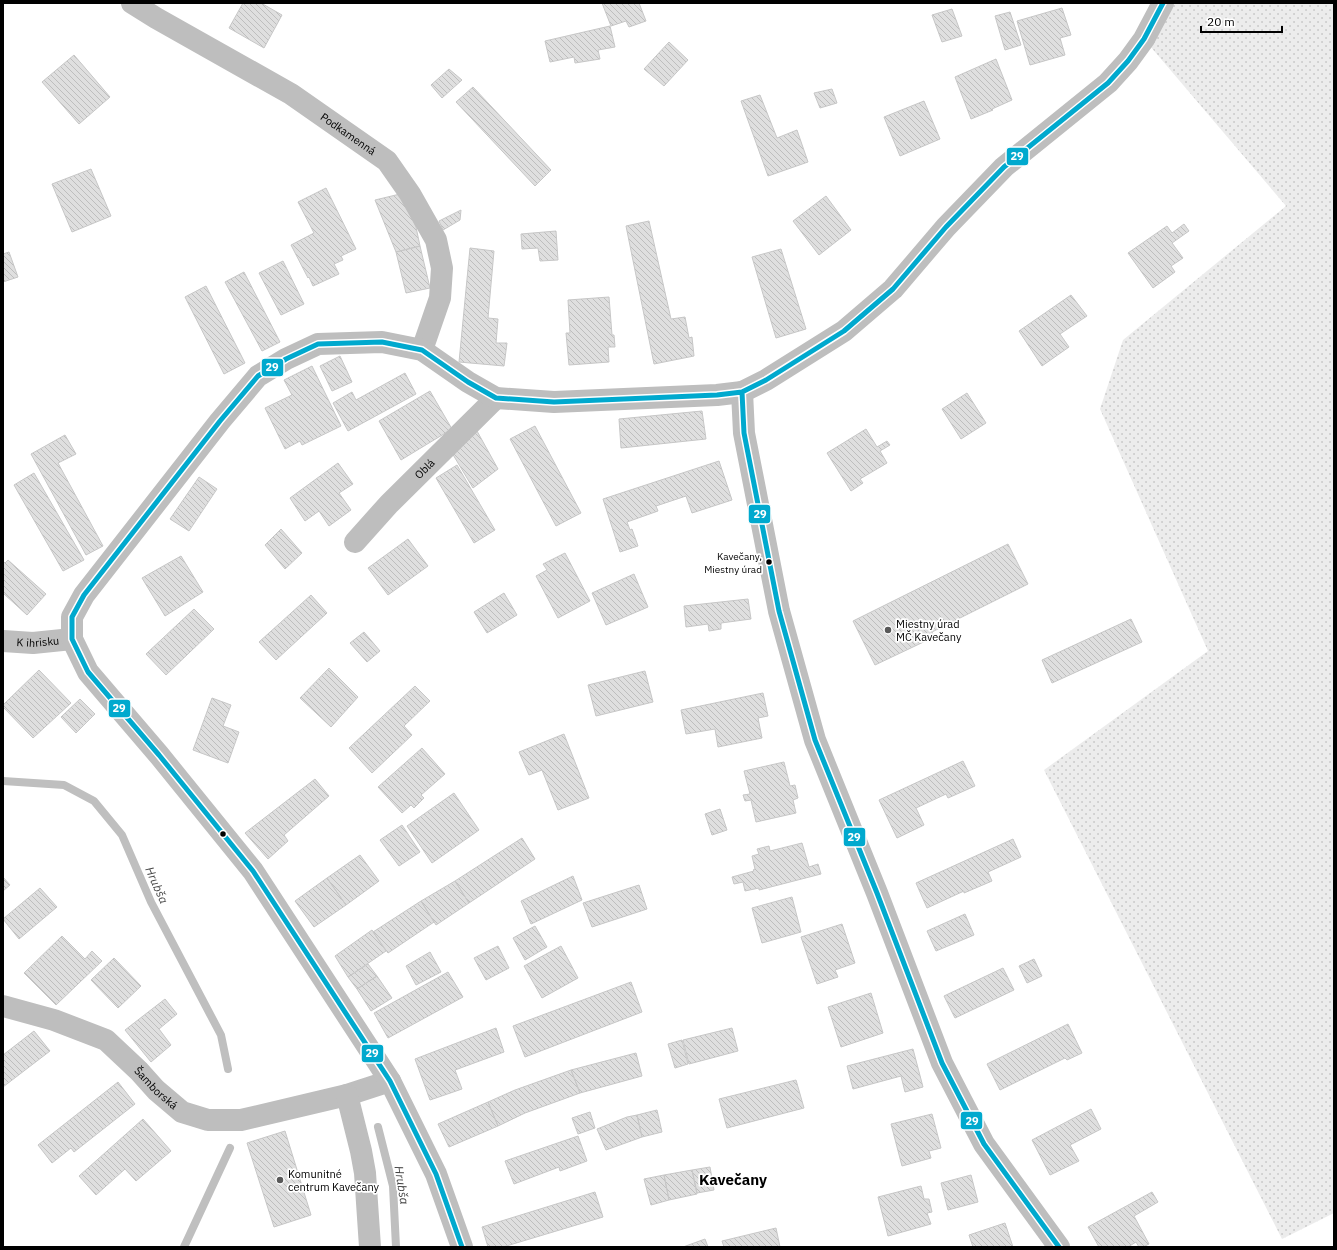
<svg xmlns="http://www.w3.org/2000/svg" width="1337" height="1250" font-family="'IBM Plex Sans',sans-serif">
<style>
.grass{fill:url(#grass-dots)}
.lines{fill:none;stroke-linecap:round;stroke-linejoin:round}
.stream{stroke:#bfbfbf;stroke-width:8}
.building{fill:url(#building-back-hatch);stroke:#c7c7c7}
.minor{stroke:#bebebe;stroke-width:22}
.bus-1-casing{stroke:#fff;stroke-width:8}
.bus-1{stroke:#00a9ce;stroke-width:5}
.bus-dot{fill:#000;stroke:#fff;stroke-width:1.5}
.poi-dot{fill:#595959;stroke:#fff;stroke-width:1.5}
.labels{text-anchor:middle;dominant-baseline:central;stroke-width:3.5;stroke-linejoin:round;paint-order:stroke}
.bus-label{font-size:10px;fill:#000;stroke:#fff;text-anchor:end}
.street-label{font-size:11px;fill:#000;stroke:#fff}
.poi-label{font-size:11px;fill:#000;stroke:#fff;text-anchor:start}
.water-label{font-size:12px;font-style:italic;fill:#444;stroke:#fff}
.district-label{font-size:15px;font-weight:bold;fill:#000;stroke:#fff}
.line-badge{stroke:#fff;stroke-width:1.5}
.badge-label{font-size:11px;text-anchor:middle;font-weight:bold;fill:#fff}
</style>
<defs>
<pattern id="grass-dots" width="8" height="8" patternUnits="userSpaceOnUse"><rect width="8" height="8" fill="#ececec"/><path d="M2 2h.1M6 6h.1" fill="none" stroke="#c9c9c9" stroke-width="1.8" stroke-linecap="round"/></pattern>
<pattern id="building-back-hatch" width="6" height="6" patternUnits="userSpaceOnUse"><rect width="6" height="6" fill="#dfdfdf"/><path d="M-1 5l2 2M0 0l6 6M5-1l2 2" fill="none" stroke="#bebebe"/></pattern>
</defs>
<rect width="100%" height="100%" fill="#fff"/>
<path class="grass" d="M 1163,3 L 1334,3 L 1334,1213 L 1282,1239 L 1044,770 L 1208,651 L 1100,409 L 1123,340 L 1286,206 L 1144,39 Z"/>
<g class="lines">
<path class="stream" d="M 3,781 L 64,785 L 94,801 L 122,835 L 151,902 L 221,1035 L 228,1069
M 378,1127 L 393,1186 L 396,1247
M 184,1247 L 230,1148"/>
</g>
<path class="building" d="M 243,3 L 261,3 L 282,15 L 264,48 L 229,28 Z
M 602,3 L 639,3 L 646,21 L 629,27 L 626,21 L 611,26 Z
M 1062,8 L 1071,35 L 1060,38 L 1065,55 L 1030,65 L 1017,21 Z
M 952,9 L 962,36 L 942,42 L 932,15 Z
M 1010,12 L 1021,45 L 1005,50 L 995,16 Z
M 610,26 L 615,47 L 598,50 L 600,59 L 575,63 L 574,57 L 550,62 L 545,41 Z
M 669,42 L 688,60 L 664,86 L 644,69 Z
M 74,55 L 110,97 L 79,124 L 42,82 Z
M 996,59 L 1012,100 L 992,109 L 993,110 L 971,119 L 955,77 Z
M 449,69 L 462,80 L 442,98 L 431,85 Z
M 473,87 L 551,170 L 535,186 L 456,102 Z
M 832,89 L 837,103 L 820,108 L 814,93 Z
M 760,95 L 777,138 L 797,130 L 808,162 L 768,176 L 741,101 Z
M 924,101 L 940,139 L 900,156 L 884,117 Z
M 91,169 L 111,216 L 72,232 L 52,184 Z
M 326,188 L 356,249 L 341,256 L 343,260 L 334,264 L 339,274 L 313,286 L 309,277 L 308,278 L 291,245 L 314,233 L 298,202 Z
M 400,194 L 416,227 L 420,246 L 396,252 L 375,200 Z
M 826,196 L 851,230 L 819,255 L 793,221 Z
M 461,210 L 460,220 L 443,230 L 439,221 Z
M 649,221 L 671,319 L 685,317 L 689,338 L 692,337 L 694,356 L 654,364 L 626,226 Z
M 1184,224 L 1189,231 L 1172,243 L 1183,258 L 1171,266 L 1175,272 L 1153,288 L 1128,253 L 1167,226 L 1172,233 Z
M 556,231 L 558,260 L 540,261 L 538,248 L 522,249 L 521,234 Z
M 420,246 L 430,288 L 406,293 L 396,252 Z
M 470,248 L 494,251 L 488,318 L 498,319 L 496,343 L 507,343 L 504,366 L 459,362 Z
M 781,249 L 806,329 L 776,338 L 752,257 Z
M 9,252 L 18,277 L 3,282 L 3,254 Z
M 283,261 L 304,304 L 281,315 L 259,273 Z
M 244,272 L 280,342 L 262,351 L 225,282 Z
M 206,286 L 245,363 L 224,374 L 185,297 Z
M 1071,295 L 1087,316 L 1060,334 L 1069,347 L 1042,366 L 1019,331 Z
M 609,297 L 612,335 L 614,335 L 615,347 L 608,347 L 609,362 L 569,365 L 566,333 L 570,333 L 568,300 Z
M 340,356 L 352,382 L 332,391 L 320,366 Z
M 312,366 L 341,426 L 302,445 L 300,441 L 285,449 L 265,408 L 292,395 L 284,380 Z
M 405,373 L 416,394 L 348,431 L 333,403 L 352,392 L 356,400 Z
M 430,391 L 452,429 L 401,460 L 379,421 Z
M 967,393 L 986,423 L 961,439 L 942,409 Z
M 702,411 L 706,439 L 621,448 L 619,419 Z
M 535,426 L 581,513 L 556,526 L 510,439 Z
M 866,429 L 877,447 L 887,441 L 890,445 L 880,451 L 887,463 L 860,479 L 863,483 L 851,491 L 827,453 Z
M 477,431 L 498,469 L 473,488 L 452,453 Z
M 65,435 L 76,454 L 58,463 L 103,546 L 86,555 L 31,454 Z
M 719,461 L 732,500 L 692,513 L 686,496 L 656,506 L 658,511 L 627,522 L 630,530 L 632,529 L 638,546 L 620,552 L 603,499 Z
M 338,463 L 353,484 L 339,493 L 351,510 L 329,526 L 319,511 L 305,521 L 290,498 Z
M 457,465 L 495,530 L 474,543 L 436,478 Z
M 34,473 L 84,560 L 63,571 L 14,485 Z
M 199,477 L 217,489 L 189,531 L 170,519 Z
M 281,529 L 302,553 L 285,569 L 265,545 Z
M 408,539 L 428,566 L 388,595 L 368,568 Z
M 1008,544 L 1028,584 L 932,632 L 934,637 L 875,665 L 853,621 Z
M 565,553 L 590,601 L 558,618 L 536,576 L 547,570 L 543,564 Z
M 181,556 L 203,592 L 165,616 L 142,578 Z
M 8,560 L 46,594 L 27,615 L 3,593 L 3,561 L 5,563 Z
M 634,574 L 648,607 L 606,625 L 592,593 Z
M 504,593 L 517,615 L 487,633 L 474,612 Z
M 311,595 L 327,613 L 276,660 L 259,642 Z
M 748,599 L 751,619 L 721,623 L 721,629 L 709,631 L 708,624 L 686,627 L 684,606 Z
M 194,609 L 214,629 L 166,675 L 146,654 Z
M 1131,619 L 1142,642 L 1052,683 L 1042,660 Z
M 364,632 L 380,651 L 367,662 L 350,643 Z
M 329,668 L 358,697 L 331,727 L 300,698 Z
M 39,670 L 71,703 L 33,738 L 3,707 L 3,705 Z
M 645,671 L 653,702 L 596,716 L 588,685 Z
M 415,686 L 430,701 L 404,726 L 412,735 L 372,773 L 349,748 Z
M 763,693 L 768,716 L 758,718 L 762,738 L 718,747 L 715,729 L 686,734 L 681,710 Z
M 212,698 L 231,705 L 223,726 L 239,732 L 228,763 L 193,750 Z
M 80,699 L 95,714 L 76,733 L 61,717 Z
M 564,734 L 589,798 L 558,810 L 542,770 L 529,775 L 519,752 Z
M 422,748 L 445,774 L 421,795 L 424,798 L 414,808 L 411,805 L 402,813 L 378,787 Z
M 963,761 L 975,786 L 948,798 L 946,794 L 916,808 L 924,825 L 897,838 L 879,800 Z
M 784,762 L 790,786 L 795,785 L 798,798 L 793,800 L 796,813 L 756,822 L 751,800 L 745,801 L 743,795 L 750,794 L 744,771 Z
M 315,779 L 329,796 L 284,835 L 288,841 L 268,859 L 245,833 Z
M 454,793 L 479,830 L 432,863 L 407,826 Z
M 720,809 L 727,830 L 712,835 L 705,814 Z
M 402,825 L 420,852 L 399,866 L 380,840 Z
M 522,838 L 535,859 L 469,903 L 455,881 Z
M 1013,839 L 1021,857 L 988,872 L 992,881 L 964,893 L 964,891 L 927,908 L 916,883 Z
M 802,843 L 809,867 L 818,864 L 821,874 L 759,890 L 759,888 L 745,891 L 743,882 L 734,884 L 732,877 L 754,871 L 753,870 L 755,869 L 752,856 L 759,854 L 757,849 L 769,846 L 770,851 Z
M 360,855 L 379,881 L 346,905 L 327,878 Z
M 573,876 L 582,900 L 531,924 L 521,901 Z
M 3,877 L 10,885 L 3,891 Z
M 327,878 L 346,905 L 314,927 L 295,901 Z
M 455,881 L 469,903 L 436,925 L 421,901 Z
M 639,885 L 647,909 L 592,927 L 583,903 Z
M 40,888 L 57,907 L 19,939 L 3,919 Z
M 792,897 L 801,932 L 762,943 L 752,908 Z
M 421,901 L 434,922 L 388,953 L 373,932 Z
M 965,914 L 974,935 L 936,951 L 927,931 Z
M 842,924 L 855,963 L 835,970 L 838,977 L 817,984 L 801,937 Z
M 535,926 L 547,947 L 525,960 L 513,938 Z
M 372,930 L 386,951 L 348,977 L 335,956 Z
M 62,936 L 85,959 L 92,951 L 102,961 L 56,1005 L 24,973 Z
M 498,946 L 509,968 L 486,980 L 474,958 Z
M 561,946 L 578,978 L 542,998 L 524,966 Z
M 430,952 L 441,972 L 416,985 L 406,966 Z
M 114,958 L 141,986 L 118,1008 L 91,980 Z
M 1034,959 L 1042,976 L 1027,983 L 1019,966 Z
M 368,964 L 377,976 L 357,989 L 348,977 Z
M 1003,968 L 1014,990 L 955,1018 L 944,996 Z
M 448,972 L 463,997 L 388,1038 L 374,1013 Z
M 377,976 L 392,998 L 371,1011 L 357,989 Z
M 631,982 L 642,1012 L 525,1057 L 513,1026 Z
M 871,993 L 883,1033 L 841,1047 L 828,1007 Z
M 165,999 L 177,1014 L 159,1029 L 171,1045 L 151,1062 L 125,1030 Z
M 1068,1024 L 1082,1053 L 1067,1060 L 1065,1058 L 1000,1090 L 987,1064 Z
M 496,1028 L 504,1052 L 455,1070 L 462,1089 L 430,1100 L 415,1059 Z
M 732,1028 L 738,1051 L 689,1064 L 683,1040 Z
M 34,1031 L 50,1051 L 3,1087 L 3,1055 Z
M 682,1040 L 688,1064 L 675,1068 L 668,1044 Z
M 913,1049 L 923,1087 L 905,1092 L 901,1076 L 853,1089 L 847,1066 Z
M 636,1053 L 642,1076 L 580,1093 L 571,1070 Z
M 571,1070 L 580,1093 L 525,1113 L 498,1126 L 488,1102 L 515,1090 Z
M 796,1080 L 804,1108 L 727,1128 L 719,1099 Z
M 118,1082 L 135,1104 L 74,1152 L 71,1148 L 52,1163 L 38,1145 Z
M 488,1102 L 498,1126 L 449,1147 L 438,1124 Z
M 1091,1109 L 1101,1129 L 1070,1145 L 1079,1161 L 1050,1175 L 1032,1140 Z
M 657,1110 L 662,1132 L 642,1137 L 637,1115 Z
M 590,1112 L 595,1128 L 578,1134 L 572,1118 Z
M 932,1114 L 941,1148 L 929,1151 L 931,1158 L 902,1166 L 891,1124 Z
M 637,1115 L 642,1137 L 606,1150 L 597,1129 L 627,1117 Z
M 143,1119 L 171,1151 L 136,1181 L 125,1169 L 96,1195 L 79,1176 Z
M 285,1131 L 311,1215 L 274,1227 L 247,1143 Z
M 578,1136 L 587,1161 L 560,1171 L 559,1167 L 514,1184 L 505,1161 Z
M 710,1167 L 714,1190 L 697,1193 L 692,1170 Z
M 692,1170 L 697,1194 L 669,1200 L 664,1175 Z
M 664,1175 L 669,1200 L 651,1205 L 644,1179 Z
M 971,1175 L 978,1202 L 948,1210 L 941,1183 Z
M 921,1186 L 924,1199 L 929,1199 L 932,1212 L 927,1213 L 931,1224 L 888,1236 L 878,1197 Z
M 595,1192 L 603,1217 L 503,1247 L 488,1247 L 482,1227 Z
M 1152,1192 L 1158,1202 L 1134,1216 L 1149,1244 L 1143,1247 L 1139,1247 L 1136,1242 L 1128,1247 L 1099,1247 L 1088,1227 Z
M 1005,1223 L 1013,1247 L 973,1247 L 969,1235 Z
M 776,1228 L 780,1247 L 724,1247 L 722,1241 Z
M 705,1239 L 708,1247 L 683,1247 Z"/>
<g class="lines">
<g class="minor">
<path id="s1" d="M 132,3 L 156,18 L 291,94 L 387,161 L 410,194 L 436,240 L 442,268 L 440,298 L 422,350"/>
<path d="M 742,392 L 744,433 L 779,611 L 815,740 L 877,893 L 942,1063 L 984,1144 L 1059,1247"/>
<path id="s2" d="M 355,542 L 389,504 L 496,398"/>
<path id="s3" d="M 3,641 L 33,643 L 72,639"/>
<path id="s4" d="M 3,1006 L 54,1020 L 106,1040 L 139,1071 L 156,1090 L 182,1112 L 208,1120 L 241,1120 L 347,1095 L 390,1081"/>
<path d="M 347,1095 L 361,1151 L 365,1173 L 370,1247"/>
<path d="M 462,1247 L 436,1174 L 390,1081 L 253,871 L 159,755 L 88,672 L 72,639 L 72,617 L 84,595 L 220,421 L 258,376 L 286,359 L 318,344 L 382,342 L 422,350 L 468,382 L 496,398 L 554,402 L 717,395 L 742,392 L 766,380 L 844,331 L 893,289 L 946,227 L 1004,167 L 1108,83 L 1128,61 L 1144,39 L 1163,3"/>
</g>
<g class="bus-1-casing">
<path id="bus-1" d="M 742,392 L 744,433 L 779,611 L 815,740 L 877,893 L 942,1063 L 984,1144 L 1059,1247
M 462,1247 L 436,1174 L 390,1081 L 253,871 L 159,755 L 88,672 L 72,639 L 72,617 L 84,595 L 220,421 L 258,376 L 286,359 L 318,344 L 382,342 L 422,350 L 468,382 L 496,398 L 554,402 L 717,395 L 742,392 L 766,380 L 844,331 L 893,289 L 946,227 L 1004,167 L 1108,83 L 1128,61 L 1144,39 L 1163,3"/>
</g>
<use href="#bus-1" class="bus-1"/>
</g>
<g class="bus-dot">
<circle cx="769" cy="562" r="3.5"/>
<circle cx="223" cy="834" r="3.5"/>
</g>
<g class="poi-dot">
<circle cx="888" cy="630" r="4"/>
<circle cx="280" cy="1180" r="4"/>
</g>
<g class="labels">
<g class="bus-label">
<text x="762" y="556">Kavečany,<tspan x="762" dy="13">Miestny úrad</tspan></text>
</g>
<g class="street-label">
<text stroke="none"><textPath href="#s1" startOffset="253">Podkamenná</textPath></text>
<text stroke="none"><textPath href="#s2" startOffset="101">Oblá</textPath></text>
<text stroke="none"><textPath href="#s3" startOffset="35">K ihrisku</textPath></text>
<text stroke="none"><textPath href="#s4" startOffset="178">Šamborská</textPath></text>
</g>
<g class="poi-label">
<text x="896" y="624">Miestny úrad<tspan x="896" dy="13">MČ Kavečany</tspan></text>
<text x="288" y="1174">Komunitné<tspan x="288" dy="13">centrum Kavečany</tspan></text>
</g>
<g class="water-label">
<text transform="translate(157 885) rotate(66)">Hrubša</text>
<text transform="translate(402 1185) rotate(81)">Hrubša</text>
</g>
<g class="district-label">
<text x="733" y="1179">Kavečany</text>
</g>
</g>
<g class="line-badge">
<rect x="1006" y="147" width="23" height="19" rx="4" fill="#00a9ce"/>
<rect x="261" y="358" width="23" height="19" rx="4" fill="#00a9ce"/>
<rect x="748" y="504" width="23" height="20" rx="4" fill="#00a9ce"/>
<rect x="108" y="699" width="23" height="19" rx="4" fill="#00a9ce"/>
<rect x="843" y="827" width="23" height="20" rx="4" fill="#00a9ce"/>
<rect x="361" y="1044" width="23" height="19" rx="4" fill="#00a9ce"/>
<rect x="960" y="1111" width="23" height="19" rx="4" fill="#00a9ce"/>
</g>
<g class="badge-label">
<text x="1017" y="160">29</text>
<text x="272" y="371">29</text>
<text x="760" y="518">29</text>
<text x="119" y="712">29</text>
<text x="854" y="841">29</text>
<text x="372" y="1057">29</text>
<text x="972" y="1125">29</text>
</g>
<rect width="1337" height="1250" fill="none" stroke="#000000" stroke-width="8"/>
<path d="M1201 26v6h81v-6" fill="none" stroke="#000000" stroke-width="2"/>
<text x="1207" y="26" font-size="12" fill="#000000" stroke="#ffffff" stroke-width="3" paint-order="stroke">20 m</text>
</svg>
